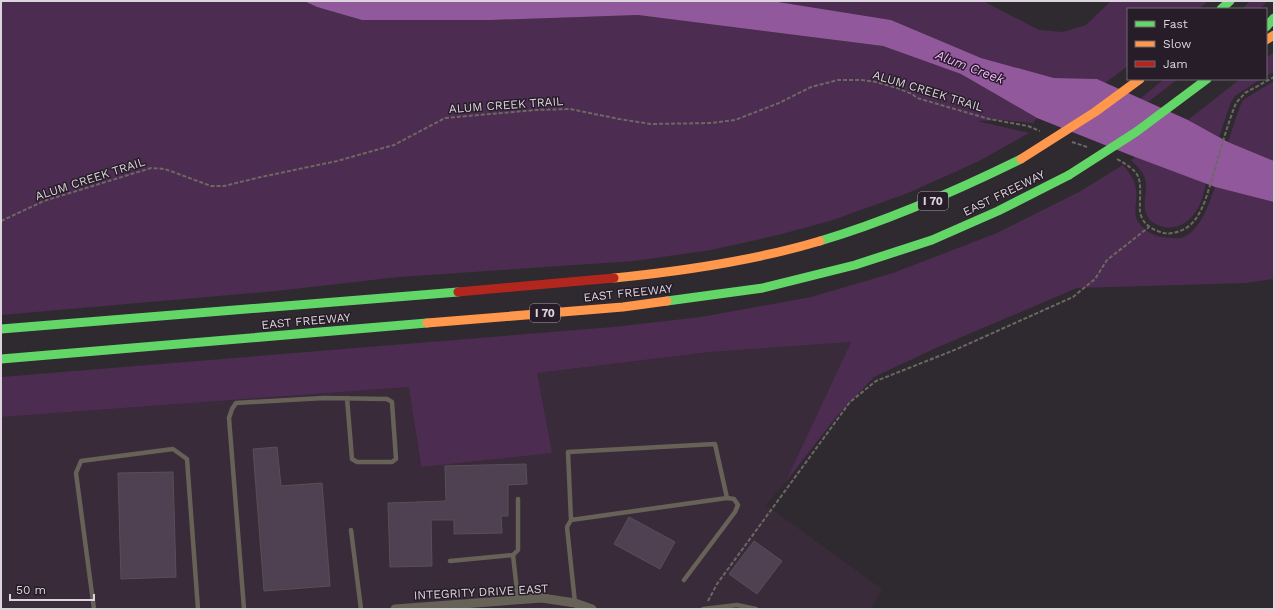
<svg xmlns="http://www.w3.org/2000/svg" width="1275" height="610" font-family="'Work Sans',sans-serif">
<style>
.built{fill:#392b3a}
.green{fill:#4c2c51}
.water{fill:#91589b}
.building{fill:#4f4151;stroke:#565156}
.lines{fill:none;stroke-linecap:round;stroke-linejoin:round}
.path{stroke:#6d6863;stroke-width:2;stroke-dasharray:4 2;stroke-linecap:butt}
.lane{stroke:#676258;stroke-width:4.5}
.street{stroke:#676258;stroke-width:9}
.fast{stroke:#63d668;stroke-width:9}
.slow{stroke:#ff974d;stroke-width:9}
.jam{stroke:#b3261e;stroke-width:9}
.fast-bridge{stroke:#63d668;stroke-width:9}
.slow-bridge{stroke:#ff974d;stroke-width:9}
.labels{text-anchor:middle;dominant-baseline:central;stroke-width:3;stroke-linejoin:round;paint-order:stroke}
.shield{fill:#271d28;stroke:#a69ea7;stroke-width:1}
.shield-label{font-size:11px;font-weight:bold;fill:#dcd5dd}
.street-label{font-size:12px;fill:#dcd5dd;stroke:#271d28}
.water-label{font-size:13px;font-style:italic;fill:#f1aefc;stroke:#271d28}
</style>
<rect width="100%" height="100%" fill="#2f2a2f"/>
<path class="built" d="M 851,342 L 785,483 L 766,505 L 882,589 L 871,609 L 1,609 L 1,417 L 410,387 L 420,466 L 536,373 L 710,352 Z"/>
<path class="green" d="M 1,1 L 304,1 L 317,7 L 362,20 L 491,20 L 638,15 L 883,46 L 961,74 L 1037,118 L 1033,123 L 1003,120 L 977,121 L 1029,133 L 977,162 L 908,193 L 833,220 L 778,235 L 711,250 L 634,261 L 399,277 L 276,291 L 1,315 Z
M 772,1 L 983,1 L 1039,30 L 1063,32 L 1086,25 L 1111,1 L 1208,1 L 1199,9 L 1128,9 L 1128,66 L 1105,83 L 1097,79 L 1054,78 L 981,58 L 891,20 Z
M 1250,1 L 1267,1 L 1260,9 L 1242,9 Z
M 1274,52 L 1274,72 L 1266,76 L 1266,58 Z
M 1164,79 L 1178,79 L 1148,102 L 1140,99 Z
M 1240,79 L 1261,79 L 1235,96 L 1231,102 L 1219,137 L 1188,120 Z
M 1274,81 L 1274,161 L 1228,142 L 1240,106 L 1243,100 Z
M 1135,157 L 1206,183 C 1204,190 1203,198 1200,204 C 1193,219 1179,232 1161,226 C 1154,224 1148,220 1146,213 C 1144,208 1145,202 1145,198 C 1148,178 1145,174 1131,160 Z
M 1123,165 C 1129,172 1135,180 1136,189 C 1138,200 1133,210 1137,220 C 1141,228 1153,236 1161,237 C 1167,237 1175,239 1180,238 C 1200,234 1209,203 1215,187 L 1274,202 L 1274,279 L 1245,283 L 1077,288 L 936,348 L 874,377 L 836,417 L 785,483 L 851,342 L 710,352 L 537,373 L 552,453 L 421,467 L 409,387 L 1,417 L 1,377 L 613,327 L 701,317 L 811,297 L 893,273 L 997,233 L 1079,192 Z"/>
<path class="water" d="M 304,1 L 772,1 L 891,20 L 981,58 L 1054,78 L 1097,79 L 1188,120 L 1228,142 L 1274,161 L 1274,202 L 1215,187 L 1135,157 L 1037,118 L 961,74 L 883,46 L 638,15 L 491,20 L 362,20 L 317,7 Z"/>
<path class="building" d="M 277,447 L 281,486 L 322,483 L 330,586 L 264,591 L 253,449 Z
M 526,464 L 527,484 L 508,485 L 508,516 L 501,516 L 502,533 L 454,534 L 454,520 L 431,520 L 432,566 L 390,567 L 388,503 L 446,501 L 445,466 Z
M 173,472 L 176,577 L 121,579 L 118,473 Z
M 629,517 L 675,542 L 660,569 L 614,544 Z
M 754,541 L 782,561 L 757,594 L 729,574 Z"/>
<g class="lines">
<path class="path" d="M 1072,142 L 1087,147
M 1117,159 C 1139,172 1141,174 1140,200 C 1140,207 1139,212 1142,218 C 1146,227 1156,231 1164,233 C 1174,235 1188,229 1194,221 C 1203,210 1207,195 1211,182 C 1219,156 1226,128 1236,103 L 1245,93 L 1274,77
M 1,221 L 44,201 L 151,168 L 165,169 L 211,186 L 224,186 L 261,177 L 337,161 L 394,145 L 445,118 L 536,110 L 570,109 L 619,119 L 651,124 L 712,123 L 735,120 L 779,103 L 811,87 L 838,80 L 862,80 L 876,82 L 897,88 L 912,94 L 917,98 L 989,119 L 1028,126 L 1040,131
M 708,601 L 717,584 L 850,402 L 876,381 L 957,349 L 1073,297 L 1095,279 L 1107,260 L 1149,227"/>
<path class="lane" d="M 571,520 L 568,452 L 715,444 L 727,498
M 351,530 L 361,609
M 513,555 L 518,550 L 518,499
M 450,561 L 513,555 L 518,600
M 575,603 L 567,527 L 571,520 L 727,498 L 734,499 L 738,505 L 735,512 L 684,580
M 94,609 L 76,473 L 81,461 L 173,449 L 187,459 L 198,609
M 244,609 L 229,418 L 232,409 L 236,403 L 324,398 L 387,399 L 392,402 L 396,459 L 392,462 L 357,462 L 352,459 L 347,398
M 703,609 L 737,605 L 756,609"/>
<path class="street" d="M 395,609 L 542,598 L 575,603 L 592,609"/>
<path class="fast" d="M 1221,9 L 1230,1
M 1266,27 L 1274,18
M 820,241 C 890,220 956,191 1021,159
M 667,301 L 763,288 L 855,265 L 932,240 L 998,211 L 1069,175
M 1,329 L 458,292
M 1,359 L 427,323"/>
<path class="slow" d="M 1266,40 L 1274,35
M 614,278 C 684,271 753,261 820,241
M 427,323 L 623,307 L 667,301"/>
<path class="jam" d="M 458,292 L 614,278"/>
<path class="fast-bridge" d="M 1069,175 L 1136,132 L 1207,79"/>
<path class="slow-bridge" d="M 1021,159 L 1095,112 L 1140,79"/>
</g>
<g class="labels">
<g class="shield">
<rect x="918" y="192" width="30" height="18" rx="3"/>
<rect x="530" y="304" width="30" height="18" rx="3"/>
</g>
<g class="shield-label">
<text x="933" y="201">I 70</text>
<text x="545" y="313">I 70</text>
</g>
<g class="street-label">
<text transform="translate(928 91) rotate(17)">ALUM CREEK TRAIL</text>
<text transform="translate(506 105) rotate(-4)">ALUM CREEK TRAIL</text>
<text transform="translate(90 179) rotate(-18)">ALUM CREEK TRAIL</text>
<text transform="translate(1004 193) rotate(-26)">EAST FREEWAY</text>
<text transform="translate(628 293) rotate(-6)">EAST FREEWAY</text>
<text transform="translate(306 321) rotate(-5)">EAST FREEWAY</text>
<text transform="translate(481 592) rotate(-3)">INTEGRITY DRIVE EAST</text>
</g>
<g class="water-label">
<text transform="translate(970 67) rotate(21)">Alum Creek</text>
</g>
</g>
<rect width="1275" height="610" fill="none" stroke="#dcd5dd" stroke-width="4"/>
<rect x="1127" y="8" width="140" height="72" fill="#271d28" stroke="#6f6770"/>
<rect x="1135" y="21" width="20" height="6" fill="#63d668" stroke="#6f6770"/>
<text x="1163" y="28" font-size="12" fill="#dcd5dd">Fast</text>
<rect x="1135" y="41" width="20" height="6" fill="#ff974d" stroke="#6f6770"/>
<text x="1163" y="48" font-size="12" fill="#dcd5dd">Slow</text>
<rect x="1135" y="61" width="20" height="6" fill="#b3261e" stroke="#6f6770"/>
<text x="1163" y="68" font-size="12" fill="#dcd5dd">Jam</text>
<path d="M10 594v6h84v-6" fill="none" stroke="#dcd5dd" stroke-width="2"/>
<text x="16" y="594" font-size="12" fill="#dcd5dd" stroke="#271d28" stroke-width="3" paint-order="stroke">50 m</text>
</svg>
